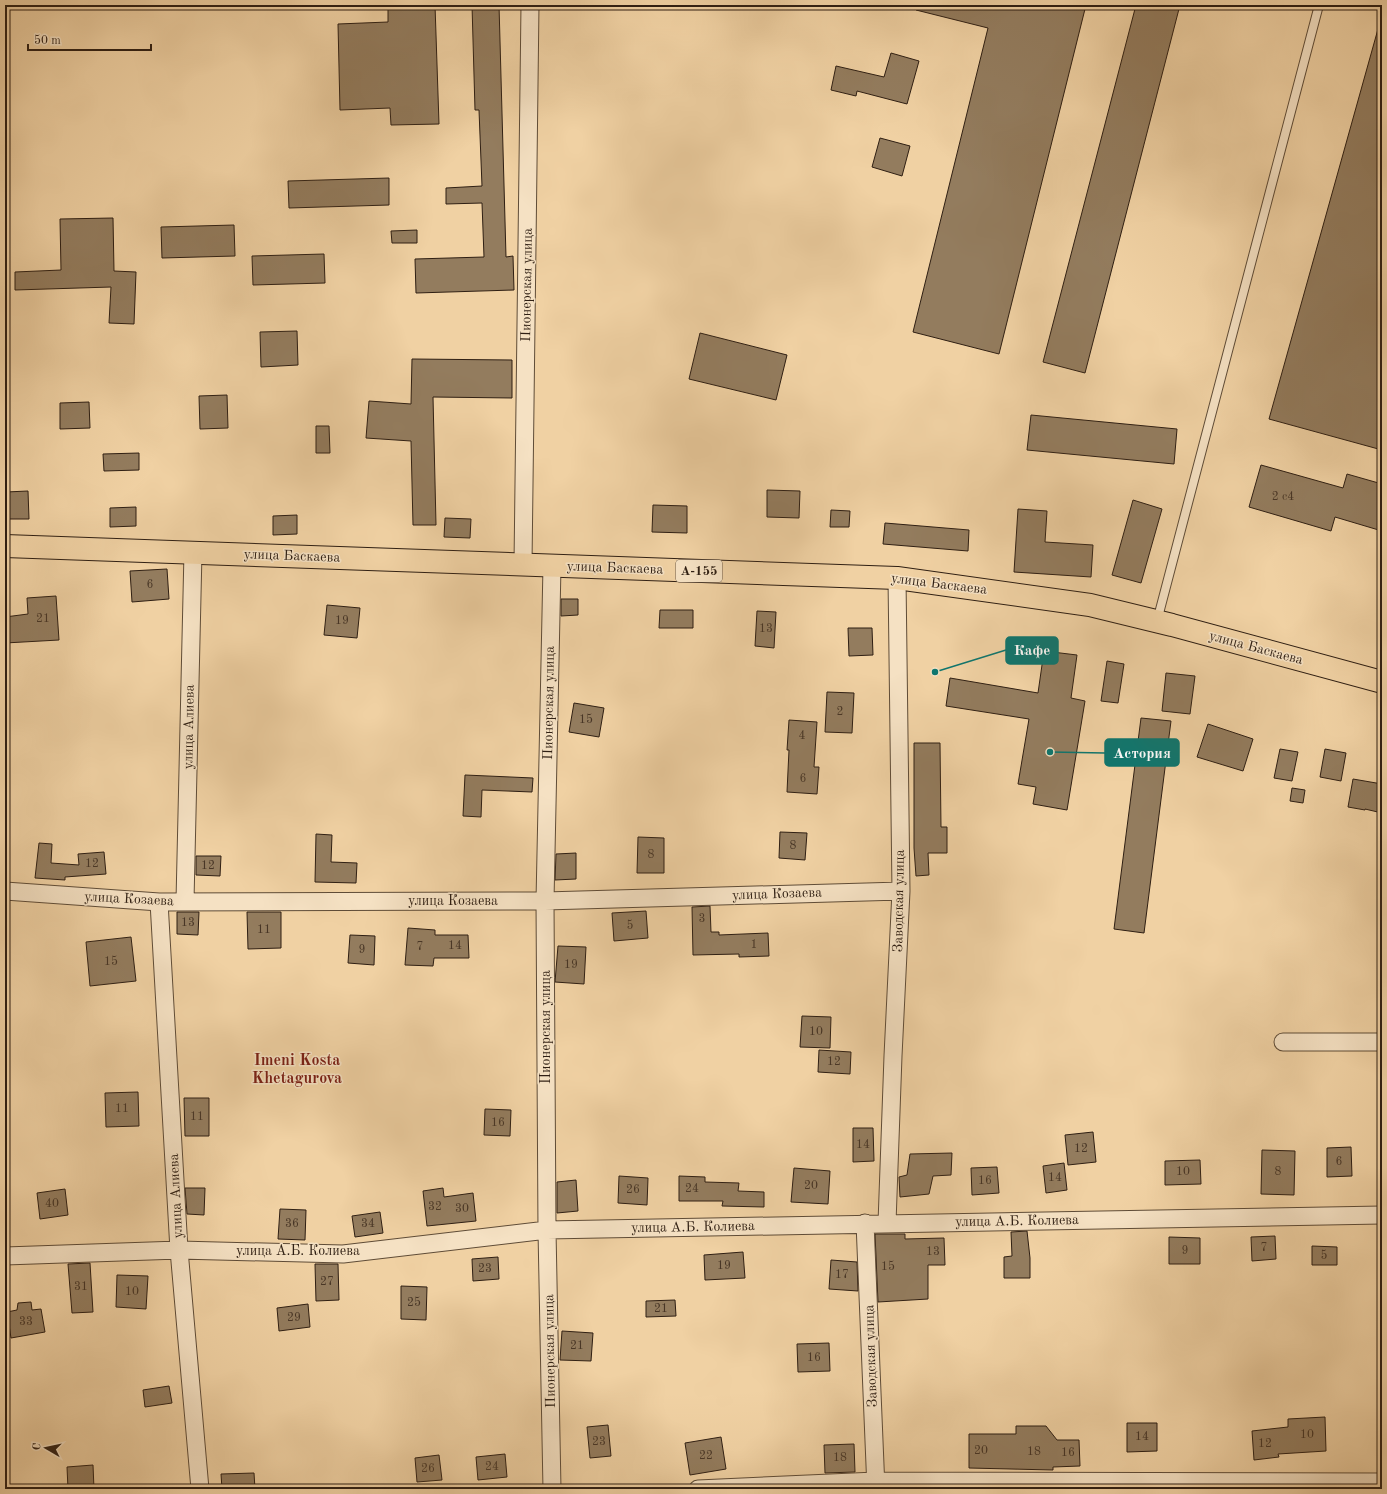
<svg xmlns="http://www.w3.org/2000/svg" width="1387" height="1494" font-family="'Old Standard TT',serif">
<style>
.building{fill:#937c5e;stroke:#2f1f13}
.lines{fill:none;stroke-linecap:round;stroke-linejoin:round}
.lane-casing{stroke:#5f4c37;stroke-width:10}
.street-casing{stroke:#5f4c37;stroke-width:19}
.primary-casing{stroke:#2f1f13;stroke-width:24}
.lane{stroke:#f5e1c3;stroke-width:8}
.street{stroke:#f5e1c3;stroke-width:17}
.primary{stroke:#f0d1a3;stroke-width:22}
.labels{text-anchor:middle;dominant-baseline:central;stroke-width:3;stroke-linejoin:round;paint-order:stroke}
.number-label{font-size:12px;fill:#483626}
.shield{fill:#f5e1c3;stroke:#6a5948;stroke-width:1}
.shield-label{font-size:13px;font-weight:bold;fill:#2f1f13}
.street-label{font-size:14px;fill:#2f1f13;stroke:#f5e1c3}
.quarter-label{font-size:16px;font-weight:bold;fill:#7a1f14;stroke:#f5e1c3}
.leader{fill:none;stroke:#0f766e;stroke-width:1.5}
.callout-dot{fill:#0f766e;stroke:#f5e1c3;stroke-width:1.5}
.callout{fill:#0f766e;stroke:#0f766e;stroke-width:1.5}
.callout-label{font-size:15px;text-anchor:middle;font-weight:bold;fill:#fff}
</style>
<rect width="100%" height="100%" fill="#f0d1a3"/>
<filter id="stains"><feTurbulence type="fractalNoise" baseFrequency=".005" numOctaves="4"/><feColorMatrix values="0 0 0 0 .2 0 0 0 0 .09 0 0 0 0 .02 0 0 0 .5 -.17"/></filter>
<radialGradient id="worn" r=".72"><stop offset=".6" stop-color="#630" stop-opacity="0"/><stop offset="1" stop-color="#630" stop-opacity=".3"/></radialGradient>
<path class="building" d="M 388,5 L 435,5 L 439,124 L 391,125 L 390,108 L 340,110 L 338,24 L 388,22 Z
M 472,5 L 499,5 L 506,257 L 513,256 L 514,290 L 416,293 L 415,259 L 484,257 L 482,203 L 446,204 L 446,188 L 482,186 L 479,110 L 475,110 Z
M 917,5 L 1068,5 L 1085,9 L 999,354 L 913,332 L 988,28 L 916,10 Z
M 1136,5 L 1180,5 L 1085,373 L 1043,362 Z
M 1378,29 L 1382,30 L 1382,450 L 1269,419 Z
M 891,53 L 919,61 L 907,104 L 857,91 L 856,96 L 831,90 L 836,66 L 884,77 Z
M 880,138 L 910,146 L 902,176 L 872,167 Z
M 389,178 L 389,205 L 289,208 L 288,181 Z
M 113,218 L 114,271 L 136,272 L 134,324 L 109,323 L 111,287 L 15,290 L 15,272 L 61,270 L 60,219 Z
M 234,225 L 235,256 L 162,258 L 161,227 Z
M 417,230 L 417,243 L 392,243 L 391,231 Z
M 324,254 L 325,283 L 253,285 L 252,256 Z
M 297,331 L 298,365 L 261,367 L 260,332 Z
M 700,333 L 787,355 L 776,400 L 689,379 Z
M 412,359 L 512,360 L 512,398 L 433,397 L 436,525 L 413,525 L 411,441 L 366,438 L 369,401 L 411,404 Z
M 227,395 L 228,428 L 200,429 L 199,396 Z
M 89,402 L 90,428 L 60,429 L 60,403 Z
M 1031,415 L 1177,429 L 1174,464 L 1027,450 Z
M 316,426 L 329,426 L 330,453 L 316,453 Z
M 139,453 L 139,470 L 104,471 L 103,454 Z
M 1261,465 L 1343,488 L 1347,474 L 1382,484 L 1382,531 L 1335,517 L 1331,531 L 1249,507 Z
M 767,490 L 800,491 L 799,518 L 767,517 Z
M 28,491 L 29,519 L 7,519 L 6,492 Z
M 1133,500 L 1162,509 L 1141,583 L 1112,575 Z
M 653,505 L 687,506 L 687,533 L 652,532 Z
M 136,507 L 136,526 L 110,527 L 110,508 Z
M 1018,509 L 1047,511 L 1045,542 L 1093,545 L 1091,577 L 1014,572 Z
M 831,510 L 850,511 L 849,527 L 830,527 Z
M 297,515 L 297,534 L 273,535 L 273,516 Z
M 445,518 L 471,519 L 470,538 L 444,537 Z
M 885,523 L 969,530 L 968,551 L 883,544 Z
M 167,569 L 169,599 L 132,602 L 130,571 Z
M 56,596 L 59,640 L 5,643 L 5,617 L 28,614 L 27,598 Z
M 561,599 L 578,599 L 578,615 L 561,616 Z
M 327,605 L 360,608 L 357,638 L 324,635 Z
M 660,610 L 693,610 L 693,628 L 659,628 Z
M 757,611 L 776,612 L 774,648 L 755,646 Z
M 848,628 L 872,628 L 873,655 L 849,656 Z
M 1044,651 L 1077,655 L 1071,698 L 1085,701 L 1067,810 L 1033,804 L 1036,787 L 1018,784 L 1029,719 L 946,706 L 950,678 L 1038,693 Z
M 1107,661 L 1124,664 L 1118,703 L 1101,701 Z
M 1166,673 L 1195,676 L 1190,714 L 1162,711 Z
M 827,692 L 854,693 L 852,733 L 825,732 Z
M 574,703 L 604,708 L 599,737 L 569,732 Z
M 1141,718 L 1171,721 L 1144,933 L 1114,929 Z
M 789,720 L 817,722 L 814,767 L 819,767 L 817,794 L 787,792 L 789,750 L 787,750 Z
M 1208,724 L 1253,739 L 1243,771 L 1197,757 Z
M 914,743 L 940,743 L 941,827 L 947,827 L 947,853 L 928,853 L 929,875 L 916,876 L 914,848 Z
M 1280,749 L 1298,752 L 1292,781 L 1274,778 Z
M 1325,749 L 1346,753 L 1341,781 L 1320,777 Z
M 465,775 L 533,778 L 532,792 L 482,790 L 481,817 L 463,816 Z
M 1353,779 L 1382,784 L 1382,813 L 1365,809 L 1365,810 L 1348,807 Z
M 1292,788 L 1305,790 L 1303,803 L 1290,801 Z
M 780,832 L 807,833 L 805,860 L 779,858 Z
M 316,834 L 332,835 L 331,862 L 357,863 L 356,883 L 315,882 Z
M 638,837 L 664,838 L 664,873 L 637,873 Z
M 39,843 L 52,844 L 51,863 L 79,865 L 78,854 L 104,852 L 106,874 L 65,877 L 65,880 L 35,878 Z
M 576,853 L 576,879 L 555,880 L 556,854 Z
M 196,856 L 221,856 L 220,876 L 196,875 Z
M 710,906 L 711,932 L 719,932 L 719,935 L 768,933 L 769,956 L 739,957 L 739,954 L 693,955 L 692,907 Z
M 646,911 L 648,938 L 614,941 L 612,913 Z
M 177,912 L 199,912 L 198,935 L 177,934 Z
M 247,912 L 281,912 L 281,948 L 248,949 Z
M 408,928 L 435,930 L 435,935 L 468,935 L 469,958 L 434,958 L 433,966 L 405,965 Z
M 350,935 L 375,936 L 374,965 L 348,963 Z
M 131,937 L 136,981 L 90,986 L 86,942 Z
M 558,946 L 586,947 L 584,984 L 555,982 Z
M 802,1016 L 831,1017 L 830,1048 L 800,1047 Z
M 819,1050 L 851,1052 L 850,1074 L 818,1072 Z
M 138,1092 L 139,1126 L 106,1127 L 105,1093 Z
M 184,1098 L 209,1098 L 209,1136 L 185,1136 Z
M 485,1109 L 511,1110 L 510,1136 L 484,1135 Z
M 853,1128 L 873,1128 L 874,1161 L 853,1162 Z
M 1093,1132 L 1096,1162 L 1068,1165 L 1065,1135 Z
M 1351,1147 L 1352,1176 L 1327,1177 L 1327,1148 Z
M 1262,1150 L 1295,1151 L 1294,1195 L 1261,1194 Z
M 952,1153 L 951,1175 L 933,1176 L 929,1194 L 900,1197 L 899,1177 L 907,1175 L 910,1154 Z
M 1200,1160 L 1201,1184 L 1165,1185 L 1165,1161 Z
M 1064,1163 L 1067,1190 L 1046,1193 L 1043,1166 Z
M 997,1167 L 999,1193 L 972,1195 L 971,1168 Z
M 794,1168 L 830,1171 L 828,1204 L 791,1202 Z
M 619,1176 L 648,1178 L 647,1205 L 618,1203 Z
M 679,1176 L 705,1177 L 705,1182 L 739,1183 L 738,1191 L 764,1192 L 764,1207 L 722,1206 L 723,1201 L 679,1201 Z
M 576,1180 L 578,1211 L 557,1213 L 557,1182 Z
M 185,1188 L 205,1188 L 204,1215 L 187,1214 Z
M 443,1188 L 444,1197 L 473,1193 L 476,1221 L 427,1226 L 423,1191 Z
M 65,1189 L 68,1215 L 40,1219 L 37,1193 Z
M 280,1209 L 306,1210 L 305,1240 L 278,1239 Z
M 380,1212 L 383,1233 L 355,1237 L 352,1216 Z
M 1027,1231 L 1030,1258 L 1030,1278 L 1004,1278 L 1004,1257 L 1012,1256 L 1011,1232 Z
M 875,1234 L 905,1234 L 905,1239 L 944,1238 L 945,1265 L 928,1265 L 928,1299 L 878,1302 Z
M 1275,1236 L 1276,1259 L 1252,1261 L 1251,1237 Z
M 1169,1237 L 1200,1238 L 1200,1264 L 1169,1264 Z
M 1312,1246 L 1337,1247 L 1337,1265 L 1312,1265 Z
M 743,1252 L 745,1278 L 705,1280 L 704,1255 Z
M 498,1257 L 499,1279 L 473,1281 L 472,1259 Z
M 831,1260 L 857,1262 L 858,1291 L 829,1289 Z
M 90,1263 L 93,1312 L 72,1313 L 68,1264 Z
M 315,1264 L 338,1264 L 339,1300 L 316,1301 Z
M 117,1275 L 148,1276 L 146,1309 L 116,1307 Z
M 401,1286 L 427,1287 L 426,1320 L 401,1319 Z
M 675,1300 L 676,1316 L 646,1317 L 646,1301 Z
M 31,1302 L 32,1310 L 41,1309 L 45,1332 L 11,1338 L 7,1312 L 17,1310 L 18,1303 Z
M 308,1304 L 310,1327 L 279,1331 L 277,1308 Z
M 562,1331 L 593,1333 L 591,1361 L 560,1360 Z
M 829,1343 L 830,1371 L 798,1372 L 797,1344 Z
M 169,1386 L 172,1403 L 145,1407 L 143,1390 Z
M 1325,1417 L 1326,1451 L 1278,1454 L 1279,1457 L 1254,1460 L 1252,1431 L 1288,1427 L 1288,1419 Z
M 1127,1423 L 1157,1423 L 1157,1451 L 1127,1452 Z
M 608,1425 L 611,1456 L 590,1458 L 587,1427 Z
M 1016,1426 L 1046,1426 L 1057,1440 L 1079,1440 L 1080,1466 L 1053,1467 L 1053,1470 L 969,1468 L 969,1434 L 1016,1434 Z
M 721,1437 L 726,1469 L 690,1475 L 685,1443 Z
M 854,1444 L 855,1472 L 825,1473 L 824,1445 Z
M 505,1454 L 507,1477 L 478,1480 L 476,1457 Z
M 439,1455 L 442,1480 L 417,1482 L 415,1458 Z
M 93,1465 L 94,1489 L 68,1489 L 67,1467 Z
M 254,1473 L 255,1489 L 222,1489 L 221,1474 Z"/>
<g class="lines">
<g class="lane-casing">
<path id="lane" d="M 1157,621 L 1319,5"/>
</g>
<g class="street-casing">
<path id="street" d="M 523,564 L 530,5
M 5,891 L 159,902 L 545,901 L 901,891
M 185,901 L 193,552
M 159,902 L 179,1250 L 200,1489
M 1283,1042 L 1382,1042
M 865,1223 L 876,1489
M 887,1223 L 893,1056 L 901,891 L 897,578
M 5,1256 L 179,1250 L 343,1254 L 547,1230 L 1382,1215
M 552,1489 L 547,1230 L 545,901 L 552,566
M 698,1489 L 876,1481 L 1382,1482"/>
</g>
<g class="primary-casing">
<path id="primary" d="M 5,546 L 897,578 L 1090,605 L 1172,625 L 1382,682"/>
</g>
<use href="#lane" class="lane"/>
<use href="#street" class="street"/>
<use href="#primary" class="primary"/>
</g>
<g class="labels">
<g class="number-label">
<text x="1283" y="497">2 с4</text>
<text x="150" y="585">6</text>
<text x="43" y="619">21</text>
<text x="342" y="621">19</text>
<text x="766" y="629">13</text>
<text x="840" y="712">2</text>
<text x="586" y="720">15</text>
<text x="802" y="736">4</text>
<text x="803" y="779">6</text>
<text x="793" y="846">8</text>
<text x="651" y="855">8</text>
<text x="92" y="864">12</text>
<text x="208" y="866">12</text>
<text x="702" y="919">3</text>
<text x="188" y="923">13</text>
<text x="630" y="926">5</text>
<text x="264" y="930">11</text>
<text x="754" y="945">1</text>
<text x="455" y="946">14</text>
<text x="420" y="947">7</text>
<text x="362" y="950">9</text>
<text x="111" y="962">15</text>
<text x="571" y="965">19</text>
<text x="816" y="1032">10</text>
<text x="834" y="1062">12</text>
<text x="122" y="1109">11</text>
<text x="197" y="1117">11</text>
<text x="498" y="1123">16</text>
<text x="863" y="1145">14</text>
<text x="1081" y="1149">12</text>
<text x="1339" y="1162">6</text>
<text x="1183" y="1172">10</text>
<text x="1278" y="1172">8</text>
<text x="1055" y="1178">14</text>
<text x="985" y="1181">16</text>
<text x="811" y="1186">20</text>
<text x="692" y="1189">24</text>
<text x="633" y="1190">26</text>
<text x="52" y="1204">40</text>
<text x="435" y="1207">32</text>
<text x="462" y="1209">30</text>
<text x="292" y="1224">36</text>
<text x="368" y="1224">34</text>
<text x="1264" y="1248">7</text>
<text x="1185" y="1251">9</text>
<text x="933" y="1252">13</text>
<text x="1324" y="1256">5</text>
<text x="724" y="1266">19</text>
<text x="888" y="1267">15</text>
<text x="485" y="1269">23</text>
<text x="842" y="1275">17</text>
<text x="327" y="1282">27</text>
<text x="81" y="1287">31</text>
<text x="132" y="1292">10</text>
<text x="414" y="1303">25</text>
<text x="661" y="1309">21</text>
<text x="294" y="1318">29</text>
<text x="26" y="1322">33</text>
<text x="577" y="1346">21</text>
<text x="814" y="1358">16</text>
<text x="1307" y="1435">10</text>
<text x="1142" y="1437">14</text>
<text x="599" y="1442">23</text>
<text x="1265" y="1444">12</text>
<text x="981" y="1451">20</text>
<text x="1034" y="1452">18</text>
<text x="1068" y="1453">16</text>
<text x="706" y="1456">22</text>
<text x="840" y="1458">18</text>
<text x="492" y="1467">24</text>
<text x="428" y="1469">26</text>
</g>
<rect class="shield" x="676" y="560" width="46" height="22" rx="3"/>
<g class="shield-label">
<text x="699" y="571">А-155</text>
</g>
<g class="street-label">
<text transform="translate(527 285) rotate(-89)">Пионерская улица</text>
<text transform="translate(292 556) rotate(2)">улица Баскаева</text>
<text transform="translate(615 568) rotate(2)">улица Баскаева</text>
<text transform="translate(939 584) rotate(7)">улица Баскаева</text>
<text transform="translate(1256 648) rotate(15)">улица Баскаева</text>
<text transform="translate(549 703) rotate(-89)">Пионерская улица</text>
<text transform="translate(189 727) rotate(-89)">улица Алиева</text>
<text transform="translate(777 894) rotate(-2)">улица Козаева</text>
<text transform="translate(129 899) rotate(3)">улица Козаева</text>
<text x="453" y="901">улица Козаева</text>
<text transform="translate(899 901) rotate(-89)">Заводская улица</text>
<text transform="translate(546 1027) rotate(-90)">Пионерская улица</text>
<text transform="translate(176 1196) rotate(-93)">улица Алиева</text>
<text transform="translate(1017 1221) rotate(-1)">улица А.Б. Колиева</text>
<text transform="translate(693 1227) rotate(-1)">улица А.Б. Колиева</text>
<text x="298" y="1251">улица А.Б. Колиева</text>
<text transform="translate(550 1351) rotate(-91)">Пионерская улица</text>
<text transform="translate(871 1356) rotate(-92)">Заводская улица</text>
</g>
<g class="quarter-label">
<text x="297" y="1061">Imeni Kosta<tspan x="297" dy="18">Khetagurova</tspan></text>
</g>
</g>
<path class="leader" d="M935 672L1006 650M1050 752L1105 753"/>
<g class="callout-dot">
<circle cx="935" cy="672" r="4"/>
<circle cx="1050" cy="752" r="4"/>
</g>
<g class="callout">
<rect x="1006" y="637" width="52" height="27" rx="4"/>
<rect x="1105" y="739" width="74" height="27" rx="4"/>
</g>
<g class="callout-label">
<text x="1032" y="655">Кафе</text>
<text x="1142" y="758">Астория</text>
</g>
<rect width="1387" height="1494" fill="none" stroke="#f0d1a3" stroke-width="20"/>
<rect x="6" y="6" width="1375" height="1482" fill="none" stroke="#2f1f13" stroke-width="2"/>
<rect x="10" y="10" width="1367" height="1474" fill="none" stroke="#2f1f13"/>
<g transform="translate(46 1448) rotate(279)" stroke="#f5e1c3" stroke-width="3" paint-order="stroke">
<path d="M0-3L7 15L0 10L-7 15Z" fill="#2f1f13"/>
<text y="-6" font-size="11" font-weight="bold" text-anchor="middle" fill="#2f1f13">С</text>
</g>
<path d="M28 44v6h123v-6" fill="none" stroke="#2f1f13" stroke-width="2"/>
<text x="34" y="44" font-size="12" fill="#2f1f13" stroke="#f5e1c3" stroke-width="3" paint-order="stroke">50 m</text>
<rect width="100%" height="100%" filter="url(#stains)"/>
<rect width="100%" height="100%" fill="url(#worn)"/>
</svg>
